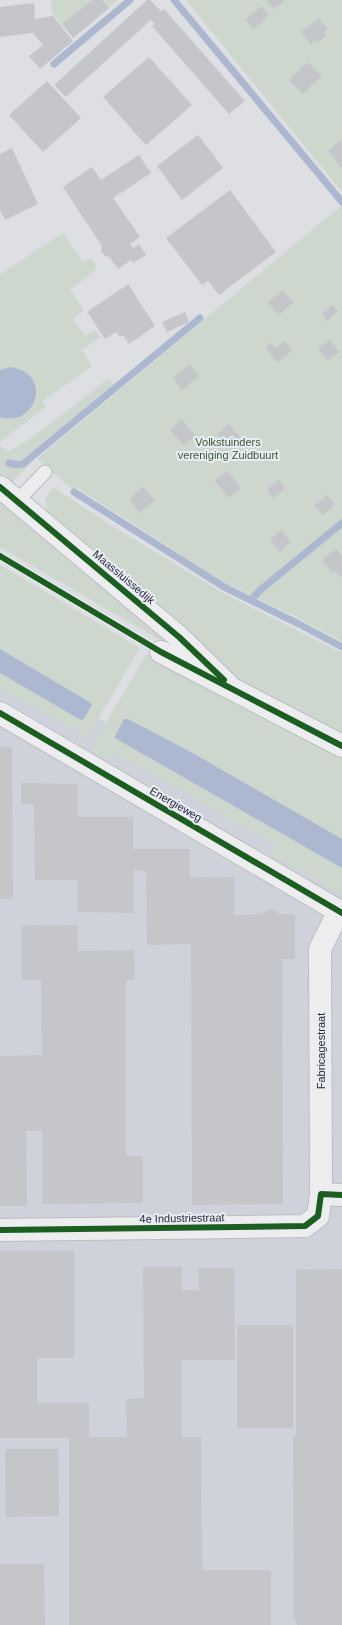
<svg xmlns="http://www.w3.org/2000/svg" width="342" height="1625" font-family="Helvetica,sans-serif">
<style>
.built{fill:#cfd2da}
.green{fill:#cdd7ce}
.water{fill:#abb8d0}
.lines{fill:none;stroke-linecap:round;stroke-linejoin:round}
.stream{stroke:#abb8d0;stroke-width:7}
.building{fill:#c4c6ca}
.service-casing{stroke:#bcbdc1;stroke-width:15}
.minor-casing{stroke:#bcbdc1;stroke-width:24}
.service{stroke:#ededf0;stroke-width:13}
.minor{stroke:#ededf0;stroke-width:22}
.cycleway-casing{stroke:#eaedf4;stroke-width:8}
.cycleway{stroke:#1b5e20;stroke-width:6}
.labels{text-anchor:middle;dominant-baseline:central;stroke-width:4;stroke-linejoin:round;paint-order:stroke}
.park-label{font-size:11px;fill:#345832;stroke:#eaedf4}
.street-label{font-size:11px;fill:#252a3c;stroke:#eaedf4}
</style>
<rect width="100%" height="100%" fill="#dedfe3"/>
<path class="built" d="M 0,675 L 127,731 L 342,852 L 342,1625 L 0,1625 Z"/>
<path class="green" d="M 51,0 L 118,0 L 73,38 L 52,13 Z
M 186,0 L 342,0 L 342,192 Z
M 342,205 L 342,642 L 293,615 L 224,583 L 181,556 L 177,552 L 77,488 L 72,489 L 37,459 Z
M 63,233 L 83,262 L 91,258 L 97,267 L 93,272 L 70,290 L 84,310 L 73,319 L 85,336 L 95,330 L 100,337 L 82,350 L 92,366 L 43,401 L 46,407 L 0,442 L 0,274 Z
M 108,379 L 115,386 L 95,400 L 23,459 L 9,452 L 35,435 Z
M 0,446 C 10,454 19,459 32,462 L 10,485 L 0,475 Z
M 53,487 L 112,526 L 221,592 L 342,653 L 342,735 L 231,676 L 47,513 L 46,498 Z
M 0,498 L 179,644 L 175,649 L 0,547 Z
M 0,565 L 140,648 L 82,746 L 80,744 L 84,736 L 0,688 L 0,673 L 81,720 L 92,705 L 91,703 L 0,649 Z
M 149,654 L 342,756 L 342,839 L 191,752 L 128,719 L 115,738 L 342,868 L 342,895 L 271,855 L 276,845 L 113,753 L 108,761 L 90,750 L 146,655 Z"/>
<path class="water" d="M 11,367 C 15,368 19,369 23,371 C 49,384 33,427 0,417 L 0,370 Z
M 0,649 L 91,703 L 92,705 L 84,719 L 81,720 L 0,673 Z
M 124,719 L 128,719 L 191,752 L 342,839 L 342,868 L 115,738 L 115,736 Z"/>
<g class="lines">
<path class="stream" d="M 174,0 L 342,202
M 54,64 L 130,0
M 9,463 L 17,465 L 23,464 L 200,318
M 74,492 L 224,587 L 299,624 L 342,647
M 251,600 L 259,591 L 342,523"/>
</g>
<path class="building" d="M 93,0 L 102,0 L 109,8 L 73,38 L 62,24 Z
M 147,0 L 150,0 L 161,11 L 164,9 L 245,101 L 229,114 L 152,26 L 155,24 L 151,20 L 66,97 L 54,85 Z
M 266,0 L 285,0 L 274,9 Z
M 34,3 L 35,19 L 53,16 L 73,41 L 40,69 L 29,56 L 43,45 L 33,33 L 0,37 L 0,7 Z
M 261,6 L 269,15 L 254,29 L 245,20 Z
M 319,18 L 328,29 L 324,33 L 326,36 L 318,42 L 316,40 L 311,44 L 301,32 Z
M 149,57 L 192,105 L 146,145 L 103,97 Z
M 308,62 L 322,76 L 303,94 L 289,80 Z
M 47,81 L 81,118 L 43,152 L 9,115 Z
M 198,135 L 223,168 L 182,200 L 157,166 Z
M 340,140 L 342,143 L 342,168 L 328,151 Z
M 12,148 L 38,204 L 5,220 L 0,210 L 0,154 Z
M 139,155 L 151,173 L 113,198 L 140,237 L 130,244 L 133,248 L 139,244 L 146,255 L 133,263 L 131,260 L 118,269 L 110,258 L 104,255 L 101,251 L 102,246 L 63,187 L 92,167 L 101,180 Z
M 230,190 L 276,252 L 219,295 L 208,281 L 202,285 L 166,238 Z
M 128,284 L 155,326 L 129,344 L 123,335 L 120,337 L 116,332 L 105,339 L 87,312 Z
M 282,290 L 294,302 L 279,315 L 268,303 Z
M 332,305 L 338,311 L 327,321 L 322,314 Z
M 185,312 L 189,322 L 167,332 L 162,322 Z
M 329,339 L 339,351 L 328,361 L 318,349 Z
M 284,341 L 292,350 L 278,363 L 265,348 L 271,343 L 275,348 Z
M 190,364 L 199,376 L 182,390 L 173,378 Z
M 181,419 L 195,435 L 184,446 L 170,430 Z
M 229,424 L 243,440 L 231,450 L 217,434 Z
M 227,471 L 241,488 L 229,498 L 215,481 Z
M 279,480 L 285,488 L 273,498 L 267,490 Z
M 143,487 L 155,500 L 140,513 L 129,500 Z
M 327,495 L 335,504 L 323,515 L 314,506 Z
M 281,530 L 291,542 L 280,552 L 270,540 Z
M 336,549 L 342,556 L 342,576 L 340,577 L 335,571 L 333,573 L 322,560 Z
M 0,747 L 12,747 L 13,899 L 0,899 Z
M 21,783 L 78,784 L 78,817 L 133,817 L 133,849 L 190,849 L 190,878 L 234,877 L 234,915 L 264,914 L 268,910 L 275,910 L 279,914 L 295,914 L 295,959 L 282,959 L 283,1204 L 192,1205 L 191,944 L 147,945 L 146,871 L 134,870 L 134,913 L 78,912 L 78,880 L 35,880 L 34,804 L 21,804 Z
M 78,925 L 78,951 L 134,950 L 135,980 L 126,980 L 126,1156 L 143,1156 L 143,1203 L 42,1204 L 42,1131 L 26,1131 L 27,1206 L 0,1206 L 0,1056 L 42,1055 L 41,980 L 22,980 L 22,926 Z
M 0,1251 L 74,1251 L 74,1358 L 37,1358 L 37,1403 L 89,1403 L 89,1437 L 127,1437 L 126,1399 L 144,1398 L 143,1267 L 182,1267 L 182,1290 L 199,1290 L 198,1268 L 234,1268 L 235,1360 L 182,1360 L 182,1437 L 201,1437 L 202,1570 L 271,1570 L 271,1625 L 69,1625 L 69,1438 L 0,1438 Z
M 342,1269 L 342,1625 L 297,1625 L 294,1617 L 293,1436 L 296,1436 L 296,1270 Z
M 237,1325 L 293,1325 L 293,1428 L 237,1428 Z
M 5,1449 L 58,1449 L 59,1516 L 6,1517 Z
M 0,1564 L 44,1564 L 45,1625 L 0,1625 Z"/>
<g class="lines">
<g class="service-casing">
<path id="service" d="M 18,500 L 45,472"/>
</g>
<g class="minor-casing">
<path id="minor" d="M 0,487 L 179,637 L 231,688
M 161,652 L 342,746
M 0,713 L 342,913
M 321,1194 L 320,949 L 339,911
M 0,1230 L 305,1226 L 318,1216 L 321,1194 L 342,1195"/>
</g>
<use href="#service" class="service"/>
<use href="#minor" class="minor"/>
<g class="cycleway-casing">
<path id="cycleway" d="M 0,487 L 179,637 L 224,680
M 0,556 L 161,652 L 342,746
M 0,713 L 342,913
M 0,1230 L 305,1226 L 318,1216 L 321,1194 L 342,1195"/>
</g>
<use href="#cycleway" class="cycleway"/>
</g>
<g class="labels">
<g class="park-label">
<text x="228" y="442">Volkstuinders<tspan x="228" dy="13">vereniging Zuidbuurt</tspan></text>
</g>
<g class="street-label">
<text transform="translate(124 577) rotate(40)">Maassluissedijk</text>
<text transform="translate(176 804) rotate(30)">Energieweg</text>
<text transform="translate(321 1051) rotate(-90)">Fabricagestraat</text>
<text transform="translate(182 1218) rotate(-1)">4e Industriestraat</text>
</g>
</g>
</svg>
